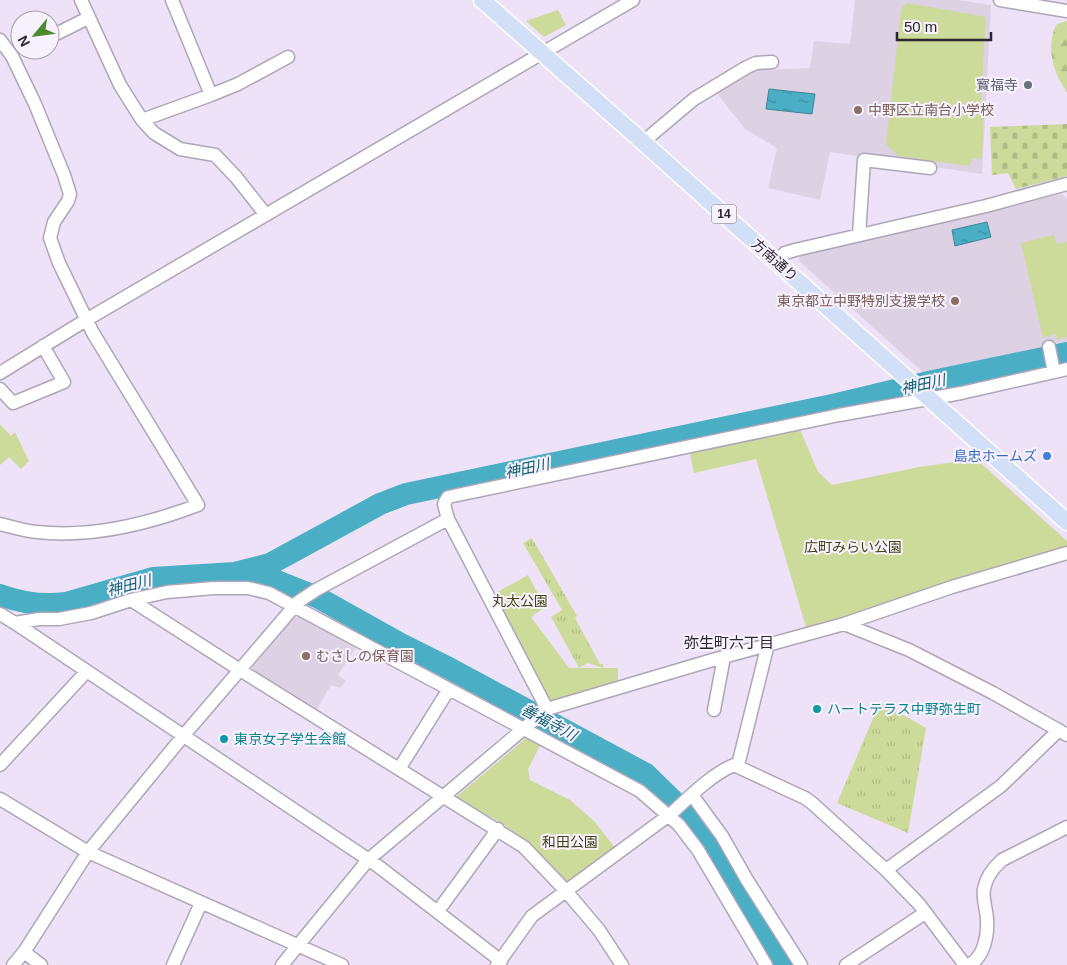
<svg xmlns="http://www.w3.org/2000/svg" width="1067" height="965" font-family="Arial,'Noto Sans JP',sans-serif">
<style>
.commercial{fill:#ddd1e4}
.grass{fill:url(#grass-tufts)}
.forest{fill:url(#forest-firs)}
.cemetery{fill:url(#cemetery-stones)}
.green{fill:#cddb9a}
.water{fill:url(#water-ripples);stroke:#408597}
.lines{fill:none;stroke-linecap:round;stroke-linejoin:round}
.river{stroke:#4aaec4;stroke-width:22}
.minor-casing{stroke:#afa5b8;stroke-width:15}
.major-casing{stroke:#fff;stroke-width:19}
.minor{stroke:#fff;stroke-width:12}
.major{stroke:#d1e0f6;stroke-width:16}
.worship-dot{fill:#6b7280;stroke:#f8f1fe;stroke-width:2}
.education-dot{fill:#8d6e63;stroke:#f8f1fe;stroke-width:2}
.shop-dot{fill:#3f7fe0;stroke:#f8f1fe;stroke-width:2}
.culture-dot{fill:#0f9aa8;stroke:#f8f1fe;stroke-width:2}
.labels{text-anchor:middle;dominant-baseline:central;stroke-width:4;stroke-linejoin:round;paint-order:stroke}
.shield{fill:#f8f1fe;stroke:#68636c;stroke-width:1}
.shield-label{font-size:12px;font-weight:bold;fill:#2a262e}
.worship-label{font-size:14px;fill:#5b616d;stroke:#f8f1fe;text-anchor:end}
.education-label{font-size:14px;fill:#785e54;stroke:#f8f1fe;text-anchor:start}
.street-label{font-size:14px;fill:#2a262e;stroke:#f8f1fe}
.shop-label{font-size:14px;fill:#366cbe;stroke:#f8f1fe;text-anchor:end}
.park-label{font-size:14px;fill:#3d460f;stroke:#f8f1fe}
.culture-label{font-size:14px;fill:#0d838f;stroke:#f8f1fe;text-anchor:start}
.water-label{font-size:15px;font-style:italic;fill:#0d6070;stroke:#f8f1fe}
.neighbourhood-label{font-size:15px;fill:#2a262e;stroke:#f8f1fe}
</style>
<defs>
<pattern id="grass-tufts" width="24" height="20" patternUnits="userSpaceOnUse" patternTransform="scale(1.25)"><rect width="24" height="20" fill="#cddb9a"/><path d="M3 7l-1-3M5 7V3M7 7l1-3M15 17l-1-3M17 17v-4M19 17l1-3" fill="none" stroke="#b0bc85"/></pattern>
<pattern id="forest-firs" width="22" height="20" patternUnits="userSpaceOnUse" patternTransform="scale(1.25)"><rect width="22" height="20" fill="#cddb9a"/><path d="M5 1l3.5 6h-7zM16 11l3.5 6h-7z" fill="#b0bc85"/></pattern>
<pattern id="cemetery-stones" width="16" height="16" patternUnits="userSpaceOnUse" patternTransform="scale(1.25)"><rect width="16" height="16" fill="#cddb9a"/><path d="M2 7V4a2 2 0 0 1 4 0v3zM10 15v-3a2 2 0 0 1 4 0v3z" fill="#b0bc85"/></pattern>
<pattern id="water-ripples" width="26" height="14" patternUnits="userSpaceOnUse" patternTransform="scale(1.25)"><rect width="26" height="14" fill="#4aaec4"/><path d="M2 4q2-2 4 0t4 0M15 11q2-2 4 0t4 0" fill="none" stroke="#3e8da0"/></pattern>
</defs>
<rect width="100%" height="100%" fill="#ede2f7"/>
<path class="commercial" d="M 855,0 L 957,0 L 991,5 L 982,174 L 830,152 L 820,200 L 768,188 L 777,148 L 745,129 L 715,91 L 757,70 L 810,68 L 814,41 L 850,44 Z
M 1061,194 L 1066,197 L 1067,200 L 1067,343 L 1049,347 L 925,374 L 798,260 L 800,256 Z
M 303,616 L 357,646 L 338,675 L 346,681 L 340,688 L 331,685 L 317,709 L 254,672 L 253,666 L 293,618 Z"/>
<path class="grass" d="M 532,538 L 577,616 L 575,618 L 600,664 L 603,664 L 603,668 L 588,663 L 579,668 L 551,617 L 562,610 L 523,543 Z
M 880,702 L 926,728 L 908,833 L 837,803 Z"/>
<path class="forest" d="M 1067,21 L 1067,92 C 1053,74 1045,44 1057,24 Z"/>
<path class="cemetery" d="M 1067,124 L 1067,176 L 1016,189 L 1008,173 L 992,175 L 990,127 Z"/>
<path class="green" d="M 908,3 L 986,17 L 981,100 L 984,108 L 982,159 L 973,158 L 969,166 L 898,156 L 886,144 L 901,11 L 903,6 Z
M 558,10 L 566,25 L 544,37 L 526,21 Z
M 1054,235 L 1057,244 L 1067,242 L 1067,337 L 1057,340 L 1056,334 L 1043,338 L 1021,243 Z
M 0,424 L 11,436 L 15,432 L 29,461 L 21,469 L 9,457 L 0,465 Z
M 799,427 L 818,472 L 832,485 L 919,467 L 976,459 L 1067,541 L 1067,547 L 891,604 L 806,627 L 756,459 L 694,473 L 690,454 Z
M 528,575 L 545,607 L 531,617 L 569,668 L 618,668 L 618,681 L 549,702 L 494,594 Z
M 526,738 L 541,744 L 528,769 L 530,780 L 570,800 L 595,822 L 616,849 L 570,882 L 565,882 L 530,844 L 503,824 L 456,797 Z"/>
<path class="water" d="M 769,89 L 815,94 L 812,114 L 766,109 Z
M 987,222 L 991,237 L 955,246 L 952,230 Z"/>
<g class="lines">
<path class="river" d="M 242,574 L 269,578 L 317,597 L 401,644 L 445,666 L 646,774 L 688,815 L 708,840 L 787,965
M 0,595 C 22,603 43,606 66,603 L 153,578 L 235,573 L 270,564 L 380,504 L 406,494 L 837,404 L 933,381 L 1067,353"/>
<g class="minor-casing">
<path id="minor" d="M 81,0 L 120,85 L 142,120 L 154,133 L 180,149 L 215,155 L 236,177 L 266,215
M 172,0 L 211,95
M 1000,0 L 1067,11
M 50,37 L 88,18
M 0,40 L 12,56 L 35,104 L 64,175 L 70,194 L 68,201 L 54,222 L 50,238 L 59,263 L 93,333 L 198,505 C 148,524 91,538 37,532 C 25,531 12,527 0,524
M 142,120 L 211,95 L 238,84 L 288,57
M 643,142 L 694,99 L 747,67 L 756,63 L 772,62
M 859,235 L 864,160 L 930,168
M 777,262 L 785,253 L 795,250 L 986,206 L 1067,184
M 1049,347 L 1054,372
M 0,373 L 86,320 L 633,0
M 0,389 L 13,403 L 64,382 L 43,346
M 131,600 L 240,670 L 524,847 L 566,891 L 599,930 L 622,965
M 0,614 L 15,623 L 39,619 L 59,619 L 91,613 L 131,600 L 167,592 L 214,588 L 248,588 L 269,593 L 640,791 L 679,825 L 698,850 L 766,965
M 15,623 L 378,866 L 501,961
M 844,624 L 909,650 L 993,693 L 1067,735
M 547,709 L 448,519 L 444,504 L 448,497 L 839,415 L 961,393 L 1067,369
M 714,710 L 724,657
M 0,765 L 86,672
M 738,765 L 768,644
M 399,769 L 449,689
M 692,795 L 722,836 L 747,880 L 801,965
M 0,799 L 88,852 L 342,965
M 886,870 L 1001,786 L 1059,730
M 438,911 L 498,829
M 24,952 L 41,965
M 13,965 L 24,952 L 88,852 L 184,735 L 298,602 L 316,590 L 448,519
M 173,965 L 201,903
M 282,965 L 368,860 L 547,709 L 716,659 L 844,624 L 952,587 L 1067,553
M 497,965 L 532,916 L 672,813 C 689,797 712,774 734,765 L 805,798 L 812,803 L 886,870 L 919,904 L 965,965
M 846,965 L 925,913
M 969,965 C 984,957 988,936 987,920 C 987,910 982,899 984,889 C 986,877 993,868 1002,860 L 1067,827"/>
</g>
<g class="major-casing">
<path id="major" d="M 482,0 L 643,142 L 1067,522"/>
</g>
<use href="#minor" class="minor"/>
<use href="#major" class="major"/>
</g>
<circle class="worship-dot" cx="1028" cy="85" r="5"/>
<g class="education-dot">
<circle cx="858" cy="110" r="5"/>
<circle cx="955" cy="301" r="5"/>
<circle cx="306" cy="656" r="5"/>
</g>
<circle class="shop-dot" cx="1047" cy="456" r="5"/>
<g class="culture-dot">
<circle cx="817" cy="709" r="5"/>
<circle cx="224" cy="739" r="5"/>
</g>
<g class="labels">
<rect class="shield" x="711.5" y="204.5" width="25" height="19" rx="4"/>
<g class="shield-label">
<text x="724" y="214">14</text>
</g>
<g class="worship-label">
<text x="1018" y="85">寳福寺</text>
</g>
<g class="education-label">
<text x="868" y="110">中野区立南台小学校</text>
<text x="945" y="301" text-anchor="end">東京都立中野特別支援学校</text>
<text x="316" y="656">むさしの保育園</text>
</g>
<g class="street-label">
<text transform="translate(775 260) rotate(42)">方南通り</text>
</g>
<g class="shop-label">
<text x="1037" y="456">島忠ホームズ</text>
</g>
<g class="park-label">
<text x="853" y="547">広町みらい公園</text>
<text x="520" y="601">丸太公園</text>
<text x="570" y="842">和田公園</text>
</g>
<g class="culture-label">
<text x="827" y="709">ハートテラス中野弥生町</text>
<text x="234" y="739">東京女子学生会館</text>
</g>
<g class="water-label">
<text transform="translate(923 384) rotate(-12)">神田川</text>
<text transform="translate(527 468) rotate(-12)">神田川</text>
<text transform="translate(129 585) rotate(-14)">神田川</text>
<text transform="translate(549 722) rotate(28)">善福寺川</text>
</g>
<g class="neighbourhood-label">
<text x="729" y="642">弥生町六丁目</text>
</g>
</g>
<g transform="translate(35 35) rotate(241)"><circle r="24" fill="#f8f1fe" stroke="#a6a0ab"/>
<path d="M0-4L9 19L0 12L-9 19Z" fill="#4b8a2b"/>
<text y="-8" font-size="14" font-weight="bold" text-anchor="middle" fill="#2a262e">N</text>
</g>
<path d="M897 32v8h94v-8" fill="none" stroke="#2a262e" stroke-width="2.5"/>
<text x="904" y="32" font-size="15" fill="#2a262e" stroke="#f8f1fe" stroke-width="4" paint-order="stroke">50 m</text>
</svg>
